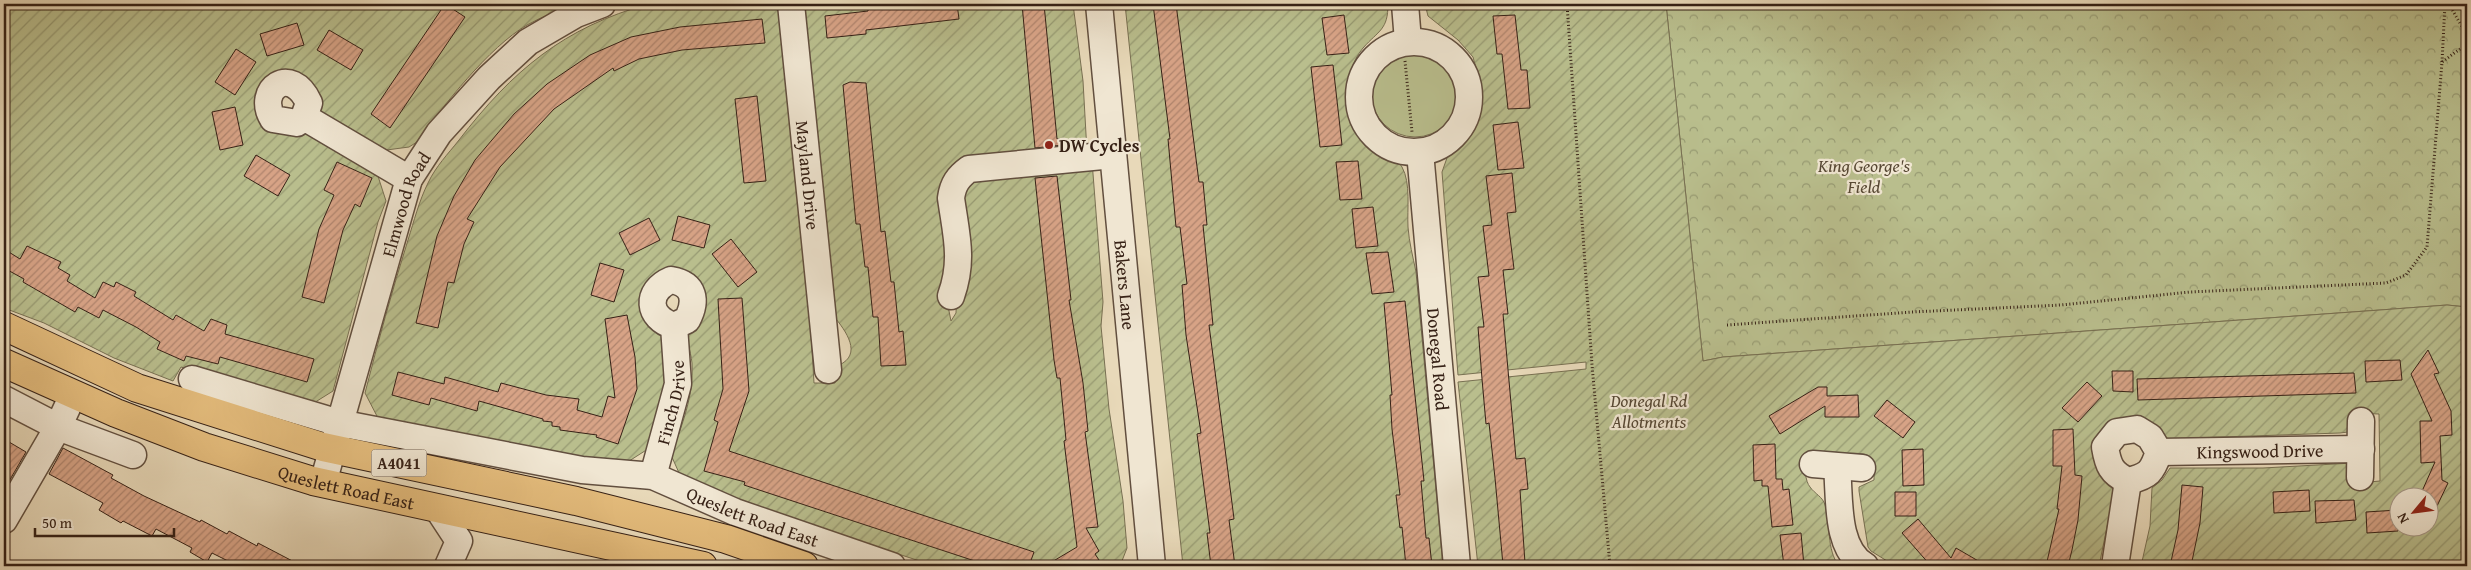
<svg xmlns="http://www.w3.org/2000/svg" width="2471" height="570" font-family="'Gentium Book Plus',serif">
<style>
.grass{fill:#b9be8d;stroke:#787052}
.park{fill:url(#park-crowns);stroke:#787052}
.garden{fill:url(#garden-furrows);stroke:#787052;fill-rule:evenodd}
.building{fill:url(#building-hatch);stroke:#362116}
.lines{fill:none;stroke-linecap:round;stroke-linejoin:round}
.minor-casing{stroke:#624f3f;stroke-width:29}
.highway-casing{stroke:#362116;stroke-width:30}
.path{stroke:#362116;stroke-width:3;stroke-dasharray:1 2.5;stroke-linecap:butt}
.minor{stroke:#f0e6d2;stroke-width:26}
.highway{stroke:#e4bc7c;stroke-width:28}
.poi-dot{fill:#8f2418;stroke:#f0e6d2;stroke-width:2}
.labels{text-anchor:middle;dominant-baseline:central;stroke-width:4.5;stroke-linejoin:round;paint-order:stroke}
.shield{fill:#f0e6d2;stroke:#6e5c4e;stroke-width:1}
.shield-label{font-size:16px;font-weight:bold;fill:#362116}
.poi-label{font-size:18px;font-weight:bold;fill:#362116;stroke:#f0e6d2;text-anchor:start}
.park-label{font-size:18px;font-style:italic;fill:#574834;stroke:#f0e6d2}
.street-label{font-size:18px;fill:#362116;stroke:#f0e6d2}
</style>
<defs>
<pattern id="park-crowns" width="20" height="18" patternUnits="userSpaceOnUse" patternTransform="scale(1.25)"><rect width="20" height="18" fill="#b9be8d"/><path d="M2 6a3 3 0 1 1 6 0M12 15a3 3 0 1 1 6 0" fill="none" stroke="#979a72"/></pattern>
<pattern id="garden-furrows" width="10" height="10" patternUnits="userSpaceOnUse" patternTransform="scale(1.25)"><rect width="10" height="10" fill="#b9be8d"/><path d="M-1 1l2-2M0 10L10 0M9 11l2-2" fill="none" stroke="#979a72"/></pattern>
<pattern id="building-hatch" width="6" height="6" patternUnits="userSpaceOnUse" patternTransform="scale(1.25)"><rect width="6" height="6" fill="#d7a386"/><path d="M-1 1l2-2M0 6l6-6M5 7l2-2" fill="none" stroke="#af846d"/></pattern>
</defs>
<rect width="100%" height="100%" fill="#e8d9b9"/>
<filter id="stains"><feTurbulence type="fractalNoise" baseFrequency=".004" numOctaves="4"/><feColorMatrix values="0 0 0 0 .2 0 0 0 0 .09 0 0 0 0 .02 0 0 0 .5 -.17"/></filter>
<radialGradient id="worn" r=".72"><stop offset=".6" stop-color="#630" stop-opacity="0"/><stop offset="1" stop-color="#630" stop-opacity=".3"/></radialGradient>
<path class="grass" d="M1371 93a44 44 0 1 1 88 0a44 44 0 1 1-88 0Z"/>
<path class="park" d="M 1666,4 L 2467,4 L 2467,307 L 2447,305 L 2380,310 L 1723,357 L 1703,361 Z"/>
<path class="garden" d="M 4,4 L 573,4 C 558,11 541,17 527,25 C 489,47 443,106 417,142 L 409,147 L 379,151 L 311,112 L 312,97 L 262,89 L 305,129 L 376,170 L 386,201 L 378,222 L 333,391 L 309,406 L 181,367 L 173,381 L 114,358 L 44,323 L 4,308 Z
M 649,4 L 778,4 L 811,333 L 814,383 L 835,383 L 834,367 C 863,358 849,335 836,319 L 804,6 L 806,4 L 1073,4 L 1083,81 L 1087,152 L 949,168 L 946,178 L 946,296 L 951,321 L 956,313 L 959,202 L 973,174 L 1092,161 L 1103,302 L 1101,326 L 1109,409 L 1123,501 L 1127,548 L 1120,566 L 935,566 L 684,484 L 671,455 C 682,425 694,396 692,363 C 691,351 684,337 691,325 L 670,272 L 661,332 L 668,387 L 651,447 L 626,463 L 573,458 L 482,440 L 451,431 L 429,427 L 405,426 L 379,420 L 365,393 C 378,342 392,291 408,240 C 414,221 419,201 428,183 C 436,166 448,154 459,140 C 512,71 564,27 649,4 Z
M 1125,4 L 1388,4 C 1388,30 1379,30 1363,48 C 1351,62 1347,83 1348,101 C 1350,122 1365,138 1382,150 C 1389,154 1398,160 1402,167 C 1411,183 1407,209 1408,227 C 1409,242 1413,257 1416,272 L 1443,566 L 1183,566 Z
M 1425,4 L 1666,4 L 1703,361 L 1723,357 L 2380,310 L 2447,305 L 2467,307 L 2467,566 L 2141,566 L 2150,526 L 2152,488 L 2162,480 L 2170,468 L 2263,468 L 2353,463 L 2358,483 L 2380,481 L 2379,414 L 2351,413 L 2348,432 L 2340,433 L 2162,439 L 2119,423 L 2115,488 L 2099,566 L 1895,566 L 1871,551 L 1868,547 L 1859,491 L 1859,487 L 1874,480 C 1874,474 1875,462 1870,457 C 1862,448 1816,458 1804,460 C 1805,468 1805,481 1810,487 C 1815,494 1823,497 1825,505 C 1831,525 1826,549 1839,566 L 1478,566 L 1458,382 L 1586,369 L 1586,362 L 1458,375 L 1442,172 L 1448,155 L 1465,138 L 1476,124 L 1482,91 L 1473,57 L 1458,40 L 1428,16 ZM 2398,498 L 2428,498 L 2428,528 L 2398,528 Z"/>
<path class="building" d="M 445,4 L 465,17 L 390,128 L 371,114 Z
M 902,4 L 957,4 L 959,19 L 866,30 L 866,34 L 827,38 L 825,16 L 868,11 L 868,7 Z
M 1022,4 L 1044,4 L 1057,139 L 1062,139 L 1063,145 L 1035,148 Z
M 1153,4 L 1176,4 L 1199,182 L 1203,182 L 1207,225 L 1203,225 L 1213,325 L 1209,325 L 1232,503 L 1234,519 L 1229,520 L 1235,566 L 1211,566 L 1207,533 L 1210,533 L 1197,434 L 1201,433 L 1186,335 L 1182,285 L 1187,284 L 1180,227 L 1176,227 L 1168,139 L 1170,139 Z
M 1344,15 L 1349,53 L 1327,55 L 1322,18 Z
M 1515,15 L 1521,70 L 1527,70 L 1530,108 L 1508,109 L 1502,54 L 1497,54 L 1493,16 Z
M 762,19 L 765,43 L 682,50 L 639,59 L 614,71 L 613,68 L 554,109 L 500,167 L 467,219 L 474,222 L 464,244 L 454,283 L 448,282 L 438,328 L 416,323 L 437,236 L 454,196 L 475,160 L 514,114 L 547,84 L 590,55 L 631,37 L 680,27 Z
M 297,23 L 304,45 L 267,56 L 260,34 Z
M 329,30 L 363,50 L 351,70 L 317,50 Z
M 236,49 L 256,62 L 235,95 L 215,82 Z
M 1333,65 L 1342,145 L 1320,147 L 1311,67 Z
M 850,82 L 866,83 L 881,232 L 885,231 L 891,282 L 894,282 L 899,332 L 903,331 L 906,365 L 881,366 L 878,317 L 873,317 L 868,267 L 865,267 L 860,224 L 856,224 L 843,85 Z
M 757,96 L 766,181 L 744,183 L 735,99 Z
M 235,107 L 243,145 L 220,150 L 212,112 Z
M 1518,122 L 1524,168 L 1498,170 L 1493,125 Z
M 256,155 L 290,175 L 278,196 L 244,176 Z
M 1358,161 L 1362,199 L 1340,200 L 1336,162 Z
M 337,162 L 372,178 L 360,207 L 355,204 L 343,230 L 324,303 L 302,297 L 319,229 L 334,195 L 324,190 Z
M 1512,173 L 1516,212 L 1507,213 L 1514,269 L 1503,270 L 1508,314 L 1503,314 L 1516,459 L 1525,458 L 1528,489 L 1520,490 L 1525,563 L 1503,565 L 1495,478 L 1489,423 L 1486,424 L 1482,379 L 1478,327 L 1484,327 L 1478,277 L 1489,276 L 1483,226 L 1492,225 L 1486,176 Z
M 1057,176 L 1071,300 L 1069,300 L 1083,383 L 1088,431 L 1085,432 L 1098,527 L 1086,528 L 1099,551 L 1095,554 L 1103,566 L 1045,566 L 1077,547 L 1064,441 L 1066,440 L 1060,378 L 1057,378 L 1054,360 L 1035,178 Z
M 1373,207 L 1378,246 L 1356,248 L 1352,209 Z
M 678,216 L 710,225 L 704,248 L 672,240 Z
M 649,218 L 660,240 L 630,255 L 619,233 Z
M 731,239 L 757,272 L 738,287 L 712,254 Z
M 27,246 L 61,262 L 58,268 L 70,275 L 67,281 L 95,298 L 103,282 L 114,287 L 116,282 L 136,292 L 134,296 L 173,320 L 176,315 L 204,331 L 211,319 L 227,325 L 225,334 L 314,359 L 307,382 L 220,357 L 218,364 L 186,356 L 184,361 L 157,349 L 160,342 L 136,327 L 103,310 L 99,318 L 78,307 L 75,312 L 23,282 L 24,279 L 4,268 L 4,249 L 20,259 Z
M 1388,252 L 1394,292 L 1372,294 L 1366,253 Z
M 600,263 L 624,270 L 614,302 L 591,295 Z
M 742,298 L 749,391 L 729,451 L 1034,552 L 1029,566 L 990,566 L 744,485 L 745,482 L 704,471 L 718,422 L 714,420 L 723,389 L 718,299 Z
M 1405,301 L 1424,481 L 1421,481 L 1426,538 L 1429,538 L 1432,566 L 1406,566 L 1402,527 L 1400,528 L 1396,495 L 1400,495 L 1392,429 L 1390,395 L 1392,395 L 1384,303 Z
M 627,315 L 635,357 L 637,389 L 618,444 L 596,437 L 597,435 L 560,430 L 560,427 L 552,426 L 552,422 L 543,421 L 543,419 L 479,401 L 477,411 L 431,398 L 429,405 L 392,395 L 398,372 L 444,384 L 445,377 L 498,392 L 501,383 L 546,395 L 579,399 L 577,410 L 602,417 L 608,396 L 615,398 L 605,319 Z
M 2428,350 L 2439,373 L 2434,374 L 2451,411 L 2452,435 L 2440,436 L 2442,480 L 2448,483 L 2428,525 L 2428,498 L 2419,498 L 2435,462 L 2421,463 L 2420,421 L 2432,421 L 2411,374 Z
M 2400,360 L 2402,380 L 2366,382 L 2365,361 Z
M 2112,371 L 2133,371 L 2133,392 L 2113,391 Z
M 2354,373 L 2356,393 L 2138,400 L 2137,379 Z
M 2087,382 L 2102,396 L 2078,422 L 2062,408 Z
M 1818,387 L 1827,387 L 1827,396 L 1858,395 L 1859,417 L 1825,417 L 1825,406 L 1780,434 L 1769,416 Z
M 1887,400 L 1915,422 L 1903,438 L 1874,416 Z
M 2073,429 L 2075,475 L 2082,476 L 2078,520 L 2072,550 L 2068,566 L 2046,566 L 2059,509 L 2057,509 L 2062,466 L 2053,466 L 2053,430 Z
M 4,439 L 26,452 L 4,490 Z
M 1775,444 L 1776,479 L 1782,479 L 1783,490 L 1789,489 L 1793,525 L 1772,527 L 1768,486 L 1762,486 L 1762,480 L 1754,481 L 1753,445 Z
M 63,448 L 113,475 L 111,478 L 144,496 L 200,522 L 201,520 L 227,534 L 229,531 L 257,546 L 258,543 L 302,566 L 238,566 L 212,553 L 207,562 L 190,552 L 192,548 L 156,529 L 152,536 L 123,521 L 121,523 L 99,510 L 103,503 L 49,474 Z
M 1923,449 L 1924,485 L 1903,486 L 1902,450 Z
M 2182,485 L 2203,487 L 2200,523 L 2191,566 L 2170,566 L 2178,530 Z
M 2309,490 L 2310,511 L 2274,513 L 2273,492 Z
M 1895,492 L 1916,492 L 1916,516 L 1895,516 Z
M 2354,500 L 2356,520 L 2316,523 L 2315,501 Z
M 2398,510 L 2398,531 L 2367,533 L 2366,512 Z
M 1918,519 L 1951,558 L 1956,548 L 1987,566 L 1931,566 L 1902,533 Z
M 1801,533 L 1804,566 L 1784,566 L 1780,535 Z"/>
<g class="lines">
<g class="minor-casing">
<g id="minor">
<path id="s1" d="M 791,4 L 828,370"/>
<path id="s2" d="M 1099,4 L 1152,566"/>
<path d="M 1405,4 L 1408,41"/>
<circle cx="1414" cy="97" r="55"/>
<path d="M 304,117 L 309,103 C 291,63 255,90 273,119 L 297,123 L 304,117 L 409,179"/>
<path id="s3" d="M 1420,152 L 1457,566"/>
<path d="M 951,296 C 964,260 956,234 951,198 C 953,184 958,177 969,169 L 1113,155"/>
<path id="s4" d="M 192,379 L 339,423 L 582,470 L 653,476 L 735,512 L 892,566"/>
<path d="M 4,399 L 58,427 L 133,455"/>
<path d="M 2137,429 L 2150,437 L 2159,452 C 2152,472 2149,476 2128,481 C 2111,473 2108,465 2105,447 L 2117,432 Z"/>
<path id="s5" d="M 2159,452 L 2361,449"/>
<path d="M 1813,464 L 1862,468"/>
<path d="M 1837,467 C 1840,498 1835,548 1865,566"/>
<path id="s6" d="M 653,476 L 678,384 L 674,326 C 647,318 645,291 671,280 C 695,284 697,301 687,320 L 674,326"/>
<path d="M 2360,477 L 2361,421"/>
<path id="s7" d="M 323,483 L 409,179 L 439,133 L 489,78 L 528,42 L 576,14 L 602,4"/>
<path d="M 438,509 L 459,541 L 448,566"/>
<path d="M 4,520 L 58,427 L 73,395"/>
<path d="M 2115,566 L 2128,481"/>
</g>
</g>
<g class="highway-casing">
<g id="highway">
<path d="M 4,326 L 137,388 L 323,447 L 576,501 L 726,539 L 804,566"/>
<path id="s8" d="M 4,363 L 116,413 L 204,447 L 313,481 L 703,566"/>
</g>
</g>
<path class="path" d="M 1567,4 L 1592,365 L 1610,566
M 2449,4 L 2461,25 L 2467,32
M 1405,61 L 1412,132
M 2442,62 L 2445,4
M 1727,325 L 1912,312 L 2061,305 L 2190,292 L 2386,283 L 2406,275 L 2427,247 L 2442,62 L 2467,44"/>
<use href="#minor" class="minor"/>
<use href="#highway" class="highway"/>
</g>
<circle class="poi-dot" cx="1049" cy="145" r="5"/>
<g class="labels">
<rect class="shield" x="371.5" y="449.5" width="55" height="27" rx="4"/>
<g class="shield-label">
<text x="399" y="463">A4041</text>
</g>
<g class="poi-label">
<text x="1059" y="145">DW Cycles</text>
</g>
<g class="park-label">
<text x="1864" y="165">King George's<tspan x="1864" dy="21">Field</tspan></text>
<text x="1649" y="400">Donegal Rd<tspan x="1649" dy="21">Allotments</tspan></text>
</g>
<g class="street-label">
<text stroke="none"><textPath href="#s1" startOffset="172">Mayland Drive</textPath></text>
<text stroke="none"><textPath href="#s7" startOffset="291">Elmwood Road</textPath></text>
<text stroke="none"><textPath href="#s2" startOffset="282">Bakers Lane</textPath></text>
<text stroke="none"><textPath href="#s3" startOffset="208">Donegal Road</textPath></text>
<text stroke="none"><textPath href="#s6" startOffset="76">Finch Drive</textPath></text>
<text stroke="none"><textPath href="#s5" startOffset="101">Kingswood Drive</textPath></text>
<text stroke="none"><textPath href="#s8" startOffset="365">Queslett Road East</textPath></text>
<text stroke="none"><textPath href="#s4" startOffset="580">Queslett Road East</textPath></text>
</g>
</g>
<rect width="2471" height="570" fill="none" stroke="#e8d9b9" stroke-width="20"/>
<rect x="5" y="5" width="2461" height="560" fill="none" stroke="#362116" stroke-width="2.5"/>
<rect x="10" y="10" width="2451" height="550" fill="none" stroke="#362116"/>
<g transform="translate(2414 512) rotate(241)"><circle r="24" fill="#f0e6d2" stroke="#a69787"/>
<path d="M0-4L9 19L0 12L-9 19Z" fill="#8f2418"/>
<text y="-8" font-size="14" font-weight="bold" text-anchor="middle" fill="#362116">N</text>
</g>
<path d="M35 528v8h139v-8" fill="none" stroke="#362116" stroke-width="2.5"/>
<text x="42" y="528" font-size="15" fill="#362116" stroke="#f0e6d2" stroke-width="4" paint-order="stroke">50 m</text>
<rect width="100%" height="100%" filter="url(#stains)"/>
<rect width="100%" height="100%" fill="url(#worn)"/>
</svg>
